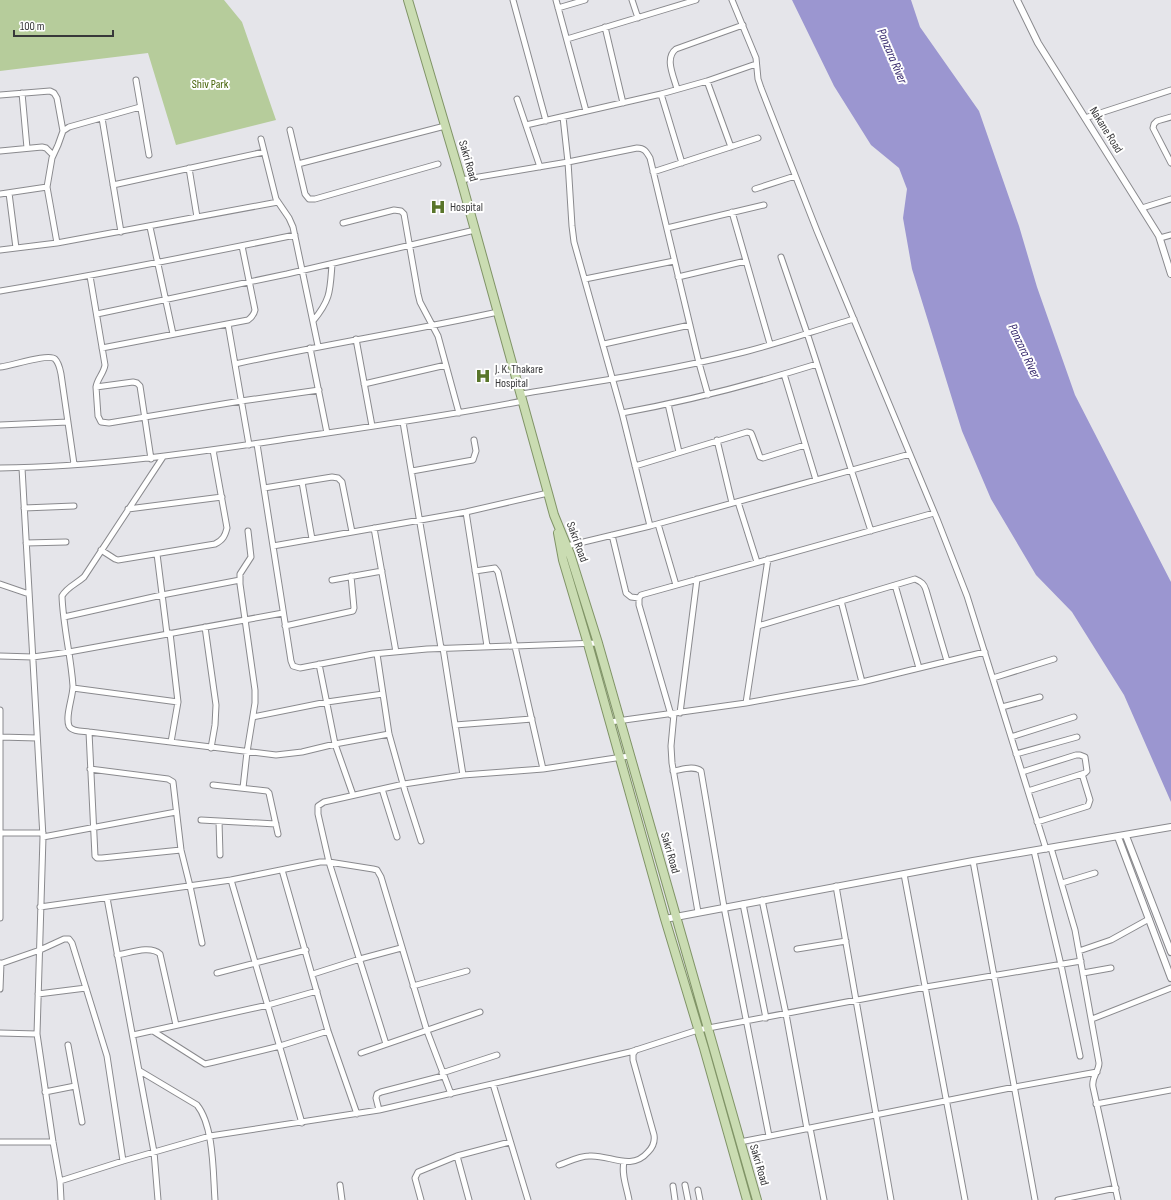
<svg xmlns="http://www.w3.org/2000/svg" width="1171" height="1200" font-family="'Sofia Sans Condensed',sans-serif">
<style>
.green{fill:#b6cc9b}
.water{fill:#9b96d0}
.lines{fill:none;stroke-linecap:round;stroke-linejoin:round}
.minor-casing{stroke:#8a8a8e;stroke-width:7}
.tertiary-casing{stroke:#8a8a8e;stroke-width:8}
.primary-casing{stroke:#809467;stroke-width:10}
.minor{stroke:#fff;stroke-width:5}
.tertiary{stroke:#fff;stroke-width:6}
.primary{stroke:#cadcb2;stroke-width:8}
.labels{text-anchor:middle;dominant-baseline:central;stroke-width:4;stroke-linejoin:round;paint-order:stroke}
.park-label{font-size:12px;fill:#466307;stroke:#fff}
.street-label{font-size:12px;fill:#38383a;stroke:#fff}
.poi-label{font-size:12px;fill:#38383a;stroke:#fff;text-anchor:start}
.water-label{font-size:13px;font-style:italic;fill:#33256a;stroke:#fff}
</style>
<rect width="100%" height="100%" fill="#e5e5ea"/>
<path class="green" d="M 0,0 L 224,0 L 242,22 L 276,120 L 176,145 L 148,53 L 0,71 Z"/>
<path class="water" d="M 792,0 L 911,0 L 920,27 L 979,111 L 1019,226 L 1037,287 L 1075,395 L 1171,582 L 1171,802 L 1124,695 L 1072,612 L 1036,575 L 991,499 L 962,431 L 912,269 L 903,218 L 907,189 L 899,168 L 871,145 L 834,86 Z"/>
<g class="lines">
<g class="minor-casing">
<path id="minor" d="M 513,0 L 546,121
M 556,0 L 586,111
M 632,0 L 638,18
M 732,0 L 756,58 L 758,79 L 761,88 L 817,231 L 937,519 L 967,596 L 1046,849
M 558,8 L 585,0
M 605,27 L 623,103
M 567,39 L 696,0
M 136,80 L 149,155
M 707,81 L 731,147
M 677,89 C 674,77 664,58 676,49 L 743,25
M 22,93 L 27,148
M 661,94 L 682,163
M 0,95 L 50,91 L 54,93 L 57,98 L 63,131
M 517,99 L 540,167
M 563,117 L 568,162 L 572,226 L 574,242 L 622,413 L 650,526
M 1171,117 L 1157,121 L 1154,124 L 1153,128 L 1171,163
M 102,118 L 121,232
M 1085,118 L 1171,90
M 526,125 L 661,94 L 707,81 L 756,64
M 290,130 L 305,194 L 309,199 L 315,199 L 438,164
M 261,139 L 276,199 L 289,218 L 293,227 L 318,346
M 0,151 L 42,147 L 46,148 L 53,155
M 298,164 L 445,126
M 189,168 L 197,217
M 653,172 L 758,138
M 461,180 L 568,162 L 637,148 C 644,148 646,151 650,158 L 699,363 L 708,395
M 113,185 L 264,152
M 755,189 L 795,176
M 9,193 L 16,248
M 0,194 L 47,187
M 1142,208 L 1171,199
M 732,212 L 770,344
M 343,223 L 394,210 L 401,211 L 404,214 L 418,294 L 420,302 L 438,336 L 459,413
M 150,227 L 173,334
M 667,228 L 764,205
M 1160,238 L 1171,235
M 57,243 L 47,187 L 52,158 L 58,145 L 63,131 L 69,127 L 140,107
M 0,250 L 57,243 L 278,202
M 781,257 L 807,333 L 871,531
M 90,276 L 105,365 C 104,373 97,379 96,387 L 98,416 L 101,422 L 109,423 L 241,401 L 319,390
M 678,277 L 746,261
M 585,279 L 674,261
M 0,291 C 99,275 197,255 295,235
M 97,314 L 287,274 L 475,230
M 313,321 C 331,299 330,291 332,264
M 228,324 L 249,445
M 356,339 L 372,426
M 604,344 L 690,325
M 102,348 L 248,320 C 252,317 254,315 255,310 L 242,246
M 310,348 L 327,433
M 235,364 C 322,345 411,331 498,312
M 0,367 C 11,366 49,353 55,359 C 59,363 60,369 61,374 L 74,464
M 784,374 L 816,480
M 364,384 L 446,365
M 96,387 L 133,382 L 137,383 L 140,386 L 151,459
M 521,394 C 594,382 668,371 740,353 C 778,344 816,330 854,319
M 668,404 L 679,452
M 622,413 C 688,401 753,384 817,364
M 403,422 L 441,648
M 0,425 L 68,422
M 717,440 L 732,503
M 257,444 L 291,661 L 293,666 L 300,668 L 373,654 L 427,649 L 598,643
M 163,457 L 84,577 C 76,584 67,587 62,596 C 63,626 71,656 73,686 C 73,697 65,716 69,726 C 72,732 84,731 89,732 L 276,755 L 302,752 L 335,744 L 389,734
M 635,466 L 747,432 L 751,433 L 752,435 L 760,457 L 763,458 L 805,445
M 0,468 C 94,467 187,454 280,440 C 361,428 442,417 523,401
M 22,468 L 43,837 L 37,1034 L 53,1142 L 60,1181 L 61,1200
M 412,471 L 473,460 L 476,451 L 474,440
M 302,482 L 312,539
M 264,488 L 332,477 L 338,478 L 342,482 L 352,532
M 738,502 L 757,562
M 24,508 L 74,506
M 128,509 L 222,497
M 466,512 L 487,646
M 658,524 L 676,585
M 374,528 L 396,652
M 612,535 L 626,593 L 631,597 L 639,598
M 26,543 L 66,542
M 273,546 L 466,512 L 548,493
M 567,546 L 650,526 L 910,454
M 101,550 L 115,559 L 118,560 L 215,544 C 223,540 225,536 227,528 L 213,450
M 157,554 L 167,634
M 475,571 L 495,568 L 498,572 L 543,769
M 332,580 L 382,571
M 0,584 L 29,594
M 895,585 L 919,668
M 841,601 L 862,682
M 64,617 L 162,595 L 240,580
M 285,626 L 353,611 L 354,608 L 351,576
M 758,626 L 915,579 C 922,582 924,584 926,590 L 947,661
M 205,627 L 216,705 L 215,725 L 211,748
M 170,633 L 178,702 L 171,742
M 443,648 L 463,775
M 377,654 L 389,734 L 405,791 L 421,841
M 0,656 L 33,657 L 69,652 L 283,613
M 319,664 L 335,744 L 353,795
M 993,678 L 1054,659
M 73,688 L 178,702
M 746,703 L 768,559
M 1002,707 L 1040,697
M 0,710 L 0,918
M 680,713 L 697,579
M 674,714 L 671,746 L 672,763 L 698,912
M 671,715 L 639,605 L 639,598 L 641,595 L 934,513
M 253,717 L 327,702 L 383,694
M 610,722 L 746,703 L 862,682 L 985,652
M 455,725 L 532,719
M 89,732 L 95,856 L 97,858 L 102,858 L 181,850
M 0,737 L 37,738
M 1011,737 L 1074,717
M 1016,754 L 1077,737
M 90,769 L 168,779 L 173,782 L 181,850 L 190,886 L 202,943
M 673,771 C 681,770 694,765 701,771 L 724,907 L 769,1136
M 1022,772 L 1076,755 L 1080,755 L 1085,757 L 1087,771 L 1085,773 L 1028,791
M 213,785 L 267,791 L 269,793 L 278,834
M 243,788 L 247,752 L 255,703 L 255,690 L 240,584 L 240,574 L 251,557 L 248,531
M 382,789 L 397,837
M 201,820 L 276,824
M 219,821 L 220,855
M 1037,822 L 1088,806 L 1090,800 L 1082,774
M 0,833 L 43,833
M 43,837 L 176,812
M 1051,848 L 1075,930 L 1099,1063 C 1099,1072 1091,1077 1093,1087 L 1118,1200
M 1034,851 L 1061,965 L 1080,1056
M 973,861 L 1035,1200
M 282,870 L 328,1031 L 357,1114
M 904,874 L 965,1200
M 231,880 L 302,1123
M 1062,883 L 1095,873
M 836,886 L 891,1200
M 107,898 L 154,1152 L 158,1200
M 762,900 L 786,1014 L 807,1129
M 743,904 L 766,1018
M 40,907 L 231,880 L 320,862 L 329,862 L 373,869 L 377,870 L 381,877 L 427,1031 L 451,1094
M 797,949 L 846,941
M 1079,951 L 1111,940 L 1149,919
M 117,955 C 130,953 150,945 160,954 L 176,1025
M 0,964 L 40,950 L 64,939 L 69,939 L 72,943 L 107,1056 L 123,1161
M 217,973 L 306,950
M 1083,973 L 1111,968
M 313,974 L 360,959 L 401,948
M 413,986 L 467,971
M 0,989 L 1,963
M 38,994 L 86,988
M 1092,1019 L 1171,988
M 153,1031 L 205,1064 L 214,1062 L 280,1046 L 328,1031
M 0,1033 L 37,1034
M 133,1035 L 268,1005 L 317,991
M 386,1044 L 329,862 L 318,814 L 318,806 L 324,802 L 404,784 L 463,775 L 543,769 L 629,756
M 68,1045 L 82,1122
M 361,1053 L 480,1012
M 140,1071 L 197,1105 C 214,1126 213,1173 215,1200
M 442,1073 L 497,1055
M 493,1084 L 528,1200
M 45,1092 L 75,1086
M 1096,1104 L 1171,1090
M 379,1110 L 376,1098 L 377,1094 L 381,1092 L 443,1076
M 810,1128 L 824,1200
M 0,1142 L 53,1142
M 740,1142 L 1015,1087 L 1097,1072
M 457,1156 L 469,1200
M 624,1162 C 621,1174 627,1188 629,1200
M 559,1165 C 568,1162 579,1156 589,1156 C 609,1154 631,1172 648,1152 C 653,1147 655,1141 654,1135 L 633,1060 L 633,1054 L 636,1050
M 60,1181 L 123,1161 L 210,1136 L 379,1110 L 630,1052 L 698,1030 L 926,987 L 1081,961
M 340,1185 L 342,1200
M 685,1185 L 688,1200
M 673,1186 L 675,1200
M 698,1190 L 700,1200
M 421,1200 L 415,1178 L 418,1172 L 457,1156 L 510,1142
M 1058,1200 L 1116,1188"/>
</g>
<g class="tertiary-casing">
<path id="tertiary" d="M 1017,0 L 1038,43 L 1159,236 L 1171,274
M 1126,836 L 1171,952
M 1118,837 L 1171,978
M 665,919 L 973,861 L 1171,827"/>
</g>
<g class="primary-casing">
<path id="primary" d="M 408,0 L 460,176 L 548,493 L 554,515 L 570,554 L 598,643 L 757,1200
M 558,533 L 563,560 L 588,644 L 665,919 L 704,1048 L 747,1200"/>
</g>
<use href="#minor" class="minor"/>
<use href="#tertiary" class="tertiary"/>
<use href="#primary" class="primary"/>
</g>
<defs>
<g id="hospital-bare" transform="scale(1.2)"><path d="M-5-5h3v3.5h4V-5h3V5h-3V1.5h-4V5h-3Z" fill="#59752a" stroke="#fff" stroke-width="2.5" paint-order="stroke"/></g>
</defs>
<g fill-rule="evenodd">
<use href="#hospital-bare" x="438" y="207"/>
<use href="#hospital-bare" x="483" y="376"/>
</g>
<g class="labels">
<g class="park-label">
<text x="210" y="84">Shiv Park</text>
</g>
<g class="street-label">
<text transform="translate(1106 130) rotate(58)">Nakane Road</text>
<text transform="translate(468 161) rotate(74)">Sakri Road</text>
<text transform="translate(577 542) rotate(70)">Sakri Road</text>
<text transform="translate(670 853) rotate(74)">Sakri Road</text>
<text transform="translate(759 1165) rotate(74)">Sakri Road</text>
</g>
<g class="poi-label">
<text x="450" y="207">Hospital</text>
<text x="495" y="369">J. K. Thakare<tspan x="495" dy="14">Hospital</tspan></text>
</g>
<g class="water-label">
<text transform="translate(892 56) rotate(67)">Panzara River</text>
<text transform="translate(1024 351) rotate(65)">Panzara River</text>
</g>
</g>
<path d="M14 30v6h99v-6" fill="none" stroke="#38383a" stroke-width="2"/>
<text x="20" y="30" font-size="12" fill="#38383a" stroke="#ffffff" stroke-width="3" paint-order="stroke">100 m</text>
</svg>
